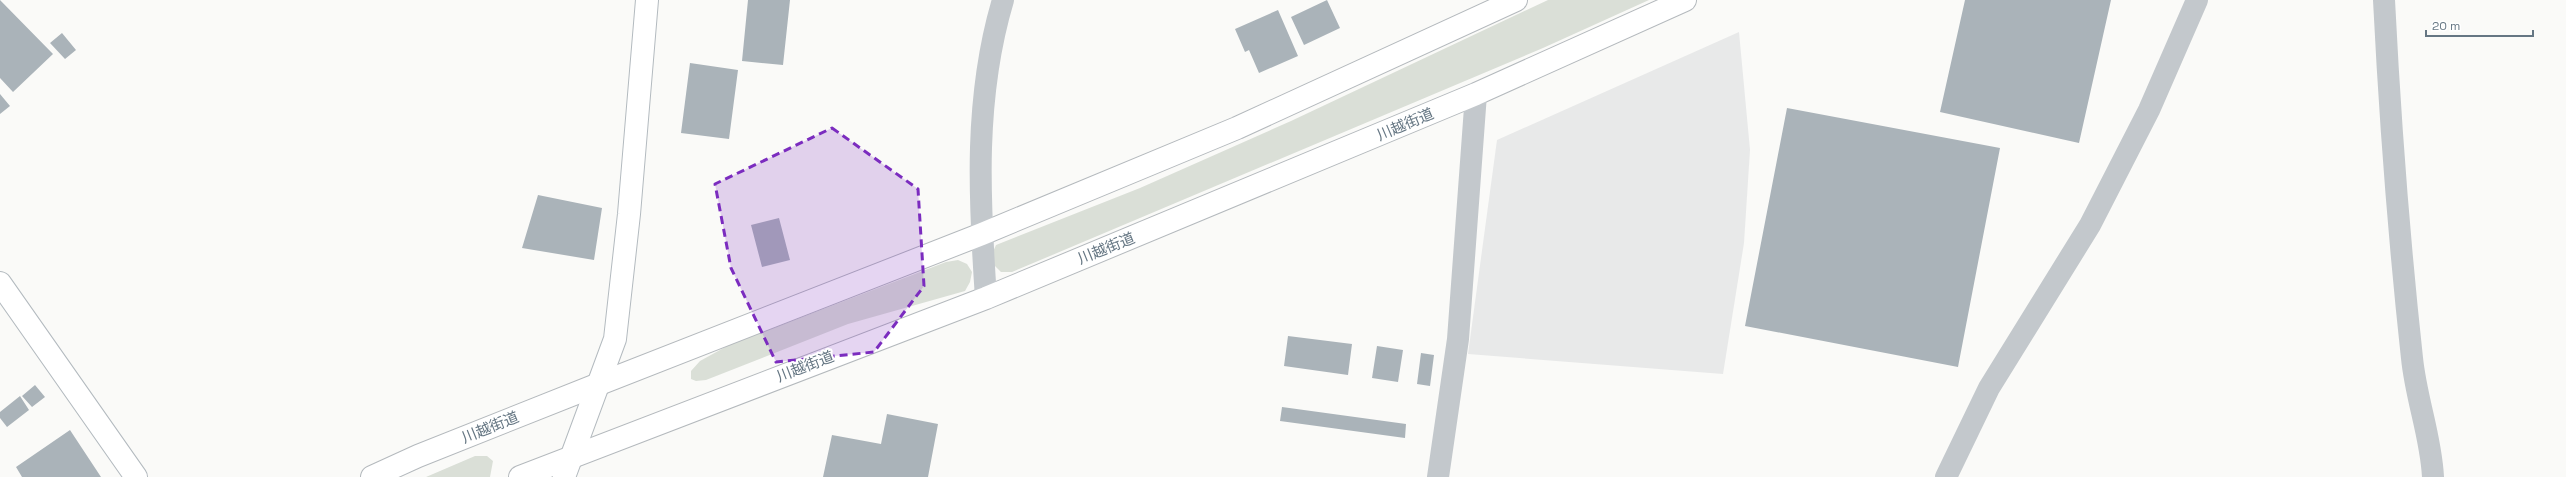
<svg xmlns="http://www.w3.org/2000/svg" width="2566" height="477" font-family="'Space Grotesk','Noto Sans JP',sans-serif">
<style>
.built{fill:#e8e9e9}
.green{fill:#dadfd7}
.building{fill:#aab3b9}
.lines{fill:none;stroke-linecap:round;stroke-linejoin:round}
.secondary-casing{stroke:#b3babf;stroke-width:24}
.highway-casing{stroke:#b4b9bd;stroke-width:24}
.street{stroke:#c3c8cc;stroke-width:22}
.secondary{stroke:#fff;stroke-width:22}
.highway{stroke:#fff;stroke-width:22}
.marked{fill:#7b2cbf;fill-opacity:0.2;stroke:#7b2cbf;stroke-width:3;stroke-dasharray:8 5;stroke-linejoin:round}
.labels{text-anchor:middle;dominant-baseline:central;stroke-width:4;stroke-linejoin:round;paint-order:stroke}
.street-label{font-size:15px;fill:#657683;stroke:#fff}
</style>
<rect width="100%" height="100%" fill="#fafaf8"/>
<path class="built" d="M 1739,32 L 1750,150 L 1744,243 L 1723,374 L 1468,354 L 1497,140 Z"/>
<path class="green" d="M 1548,0 L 1649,0 L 1543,48 L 1012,272 L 1001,272 L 994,265 L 991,256 L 996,245 L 1140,188 L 1291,121 Z
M 958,260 L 967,264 L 972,272 L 970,282 L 965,291 L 848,324 L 706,380 L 696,381 L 691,379 L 691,371 L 700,361 L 729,345 L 946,262 Z
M 475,456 L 487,456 L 493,461 L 490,477 L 426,477 Z"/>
<path class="building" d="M 0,0 L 53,54 L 13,92 L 0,78 Z
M 748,0 L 790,0 L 783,65 L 742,61 Z
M 1327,0 L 1340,28 L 1304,45 L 1291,17 Z
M 1965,0 L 2111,0 L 2079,143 L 1940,112 Z
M 1278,10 L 1298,56 L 1259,73 L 1249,50 L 1245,52 L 1235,29 Z
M 62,33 L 76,50 L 65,59 L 50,43 Z
M 690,63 L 738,70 L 729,139 L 681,133 Z
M 0,94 L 10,106 L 0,114 Z
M 1787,108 L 2000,148 L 1958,367 L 1745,326 Z
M 538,195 L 602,208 L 594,260 L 522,248 Z
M 779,218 L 790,260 L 762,267 L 751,225 Z
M 1288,336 L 1352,344 L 1348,375 L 1284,366 Z
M 1377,346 L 1403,350 L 1398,382 L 1372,378 Z
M 1421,353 L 1434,355 L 1430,386 L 1417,384 Z
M 35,385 L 45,397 L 32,407 L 22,396 Z
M 20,396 L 29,410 L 7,427 L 0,418 L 0,412 Z
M 1282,407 L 1406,424 L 1405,438 L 1280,421 Z
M 887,414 L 938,424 L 928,477 L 823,477 L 832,435 L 881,444 Z
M 70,430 L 101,477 L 22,477 L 16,467 Z"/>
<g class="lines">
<g class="secondary-casing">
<path id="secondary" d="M 0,283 L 136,477
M 564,477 L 615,339 L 629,214 L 647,0"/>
</g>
<g class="highway-casing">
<path id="highway" d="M 372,477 L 418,456 L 599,384 L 982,234 L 1237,128 L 1516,0
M 520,477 L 986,298 L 1476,94 L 1685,0"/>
</g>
<path class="street" d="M 2384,0 C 2390,120 2399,239 2412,358 C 2416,399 2431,436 2433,477
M 986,298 C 979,197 974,97 1003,0
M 1438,477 L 1458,339 L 1476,94
M 1946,477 L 1989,388 L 2090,225 L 2149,110 L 2197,0"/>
<use href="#secondary" class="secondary"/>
<use href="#highway" class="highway"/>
</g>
<path class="marked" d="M 832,128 L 918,189 L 924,286 L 874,352 L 776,362 L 731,268 L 715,184 Z"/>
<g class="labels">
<g class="street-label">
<text transform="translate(1405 124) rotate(-23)">川越街道</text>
<text transform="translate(1106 248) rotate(-22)">川越街道</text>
<text transform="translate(805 366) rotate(-21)">川越街道</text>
<text transform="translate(490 427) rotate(-22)">川越街道</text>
</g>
</g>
<path d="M2426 30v6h107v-6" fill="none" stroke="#657683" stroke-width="2"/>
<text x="2432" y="30" font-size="12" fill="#657683" stroke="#ffffff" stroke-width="3" paint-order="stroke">20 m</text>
</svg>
